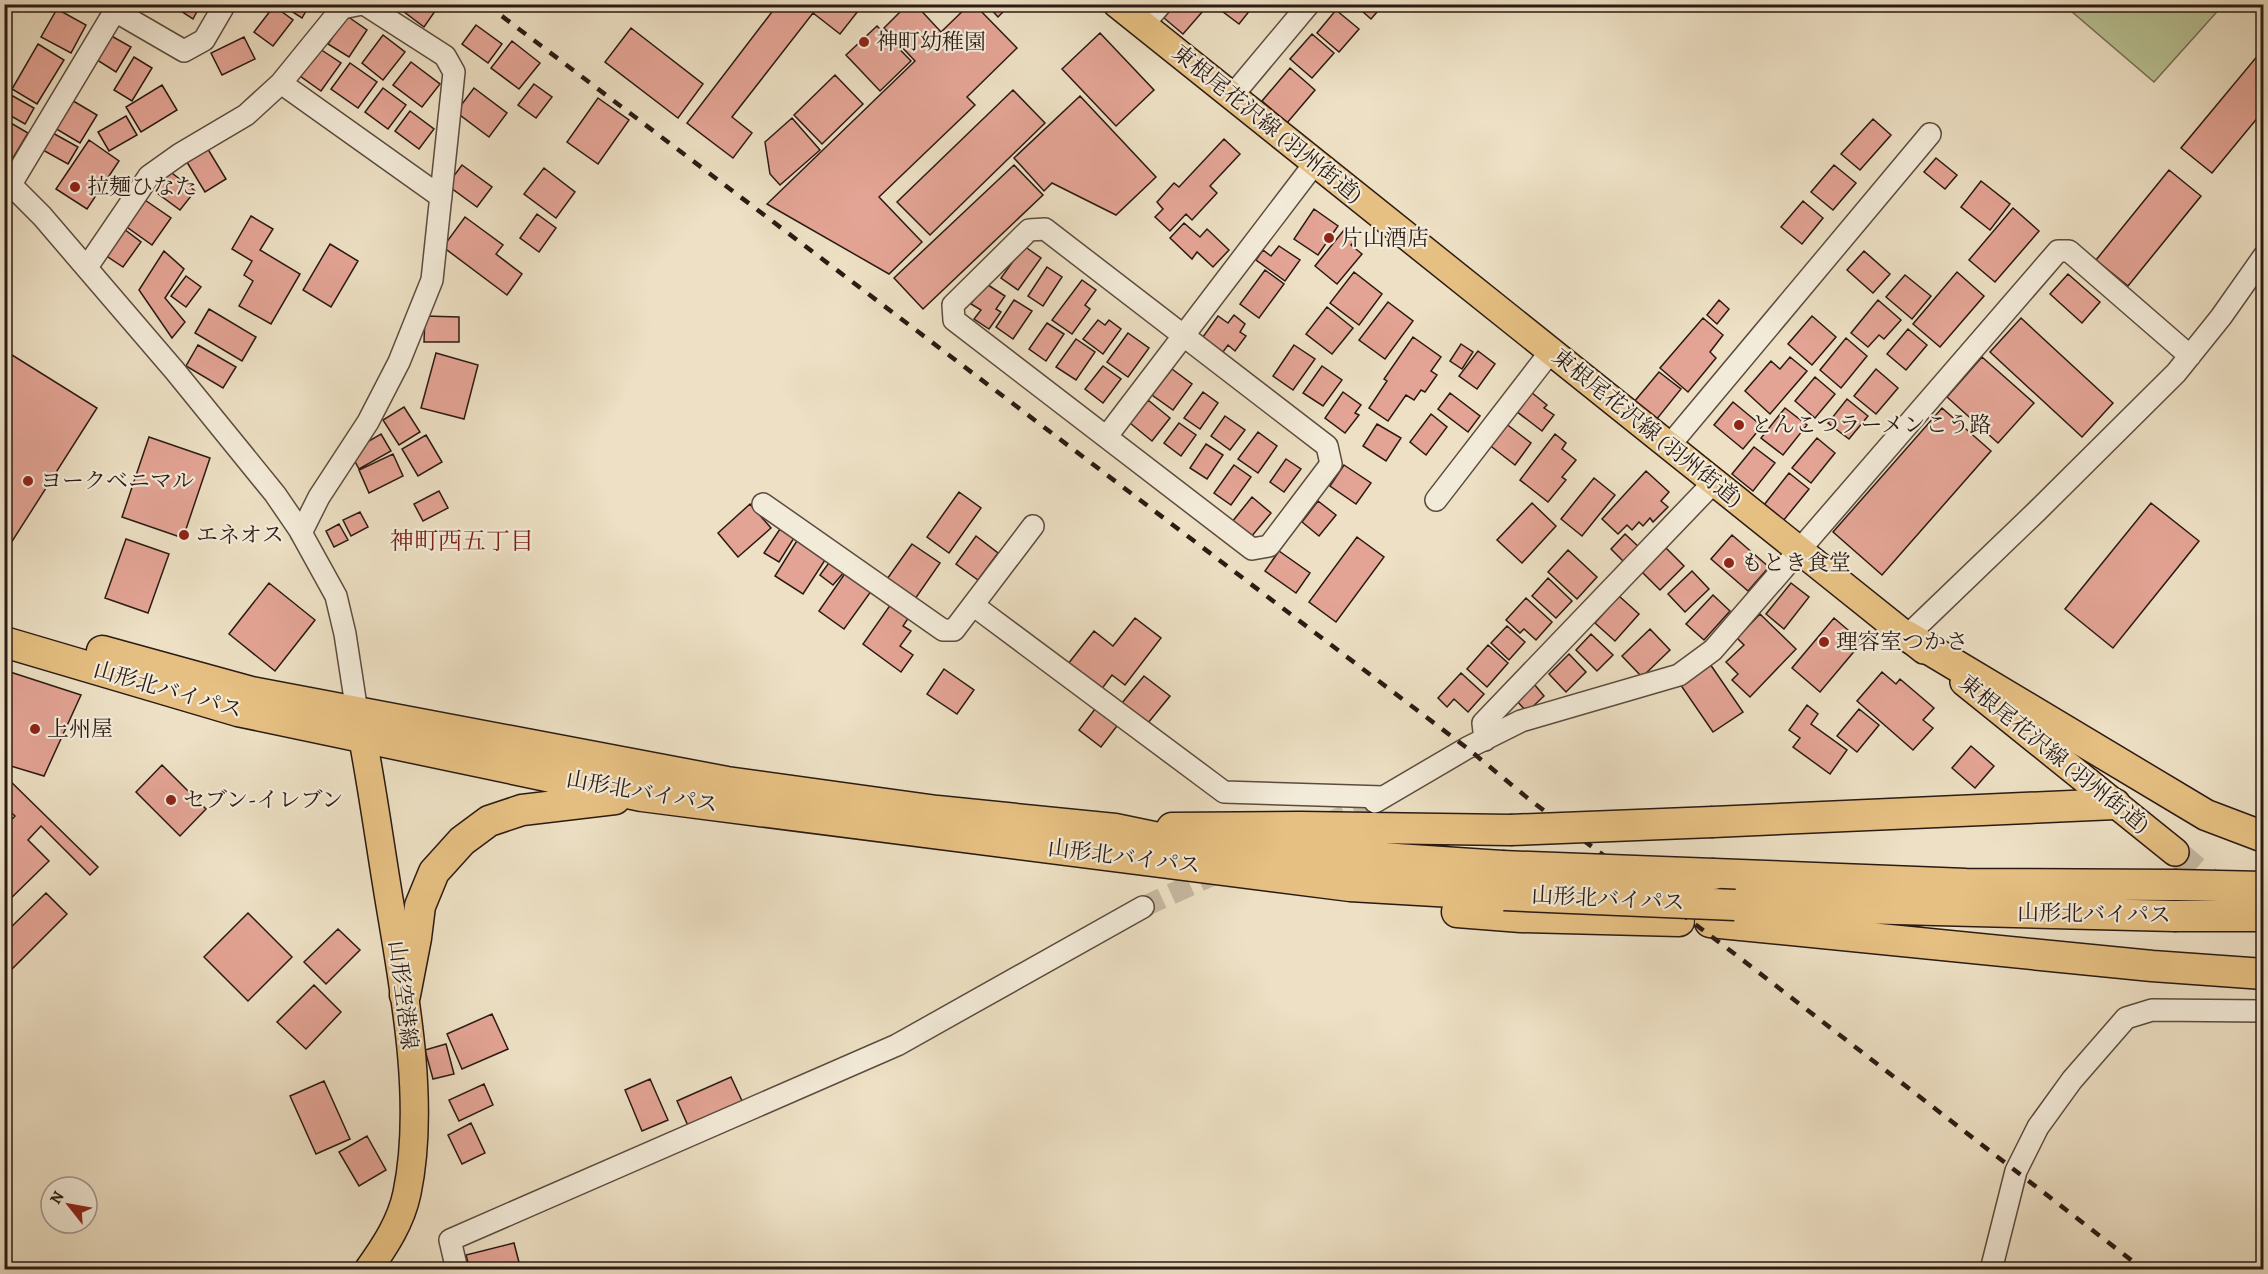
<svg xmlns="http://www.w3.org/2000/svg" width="2268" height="1274" font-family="Alegreya,'Noto Serif JP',serif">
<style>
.green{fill:#b8c294;stroke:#726e54;stroke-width:1.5}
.building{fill:#e4a495;stroke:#2b1a13;stroke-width:1.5}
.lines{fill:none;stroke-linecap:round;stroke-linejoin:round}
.minor-tunnel{stroke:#c6b8a1;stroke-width:21;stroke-dasharray:21 10;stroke-linecap:butt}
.major-tunnel{stroke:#c6b8a1;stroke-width:27;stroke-dasharray:27 14;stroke-linecap:butt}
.minor-casing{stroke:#5c4c3f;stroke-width:24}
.major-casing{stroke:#2b1a13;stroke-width:30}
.highway-casing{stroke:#2b1a13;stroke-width:33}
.minor{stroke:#f3ebd9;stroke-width:21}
.major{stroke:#e6c082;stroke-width:27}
.highway{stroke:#e6c082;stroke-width:30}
.rail{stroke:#2b1a13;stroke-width:4.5;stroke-dasharray:10 10;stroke-linecap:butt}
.highway-bridge-casing{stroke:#2b1a13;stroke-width:33;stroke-linecap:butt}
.highway-bridge{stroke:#e6c082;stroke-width:30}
.poi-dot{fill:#8f2418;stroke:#f3ebd9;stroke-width:2}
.labels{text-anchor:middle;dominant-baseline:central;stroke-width:4.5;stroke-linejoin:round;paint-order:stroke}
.poi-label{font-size:22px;fill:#2b1a13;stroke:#f3ebd9;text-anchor:start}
.street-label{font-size:22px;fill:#2b1a13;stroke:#f3ebd9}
.neighbourhood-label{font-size:24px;fill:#7a1f14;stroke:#f3ebd9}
</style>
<rect width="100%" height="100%" fill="#ede0c4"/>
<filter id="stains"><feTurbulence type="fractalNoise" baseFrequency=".00333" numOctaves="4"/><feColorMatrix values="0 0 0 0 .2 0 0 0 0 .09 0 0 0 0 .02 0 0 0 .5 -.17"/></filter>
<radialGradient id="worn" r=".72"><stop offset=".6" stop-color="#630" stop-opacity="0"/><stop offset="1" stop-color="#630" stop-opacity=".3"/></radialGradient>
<path class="green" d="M 2064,5 L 2223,5 L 2154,82 Z"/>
<path class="building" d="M 170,4 L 201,4 L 193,19 Z
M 280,4 L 310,4 L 302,18 Z
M 402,4 L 440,4 L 424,27 L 399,8 Z
M 778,4 L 862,6 L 840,34 L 813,13 L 732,117 L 752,133 L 733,158 L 687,123 Z
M 908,4 L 915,4 L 941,32 L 970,4 L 974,4 L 1017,48 L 967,97 L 975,105 L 879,197 L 922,242 L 889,274 L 767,204 L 915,61 L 884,28 Z
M 986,4 L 1011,4 L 998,17 Z
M 1175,4 L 1196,4 L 1203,11 L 1183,34 L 1164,18 Z
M 1221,4 L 1255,4 L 1239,24 L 1218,8 Z
M 1354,4 L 1384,4 L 1371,19 Z
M 274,6 L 293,20 L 273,46 L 254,32 Z
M 57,9 L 86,25 L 71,53 L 41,37 Z
M 1336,10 L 1359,29 L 1339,52 L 1317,33 Z
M 347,16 L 367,30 L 349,57 L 328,44 Z
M 476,25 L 502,44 L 488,63 L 462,44 Z
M 877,26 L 911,61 L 880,91 L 846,55 Z
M 631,28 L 703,84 L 678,118 L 605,62 Z
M 1100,33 L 1154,90 L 1116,126 L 1062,69 Z
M 108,34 L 131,47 L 116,72 L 94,58 Z
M 1312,34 L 1334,53 L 1312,78 L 1290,59 Z
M 383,35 L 405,52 L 383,80 L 362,63 Z
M 244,37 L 255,59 L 222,75 L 211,53 Z
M 512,41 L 540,63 L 519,89 L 491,68 Z
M 38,44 L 64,60 L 37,104 L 12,89 Z
M 2264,48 L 2264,110 L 2212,173 L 2181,148 Z
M 320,49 L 341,63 L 321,91 L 300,76 Z
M 134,57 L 152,68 L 132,101 L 114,90 Z
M 411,62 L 440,84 L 422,107 L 393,85 Z
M 350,63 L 377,82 L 358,108 L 331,89 Z
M 1290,68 L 1315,90 L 1287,123 L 1262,101 Z
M 835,75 L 863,104 L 822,144 L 794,115 Z
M 534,84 L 552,97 L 536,118 L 518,105 Z
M 162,85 L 177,110 L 141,132 L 126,107 Z
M 383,88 L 406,105 L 388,129 L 365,112 Z
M 474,88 L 507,113 L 489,137 L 456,112 Z
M 1013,90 L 1045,123 L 930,235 L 897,202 Z
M 11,95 L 34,108 L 25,124 L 4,112 L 4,106 Z
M 1080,96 L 1156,177 L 1116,215 L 1052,183 L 1044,191 L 1014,158 Z
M 598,98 L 629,120 L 598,164 L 567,142 Z
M 70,99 L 97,115 L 80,143 L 53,127 Z
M 410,111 L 434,129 L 419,149 L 395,131 Z
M 126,116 L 137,135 L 109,151 L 98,132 Z
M 792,118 L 820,150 L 780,185 L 770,174 L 765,142 Z
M 4,119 L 28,133 L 13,158 L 4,153 Z
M 1873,119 L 1891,135 L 1860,170 L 1841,154 Z
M 51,132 L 78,147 L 68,164 L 41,149 Z
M 1224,139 L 1240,154 L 1210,186 L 1217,193 L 1192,220 L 1186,214 L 1170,231 L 1155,217 L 1163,209 L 1157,202 L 1174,183 L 1179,187 Z
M 89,140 L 119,161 L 87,209 L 56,189 Z
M 206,146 L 226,179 L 205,192 L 185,159 Z
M 1936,158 L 1957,175 L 1945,189 L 1924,172 Z
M 462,165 L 492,187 L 477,207 L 447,185 Z
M 1014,165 L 1043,195 L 923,309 L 894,278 Z
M 1834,165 L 1856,183 L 1833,210 L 1811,192 Z
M 544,168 L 575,192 L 556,218 L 524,194 Z
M 168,170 L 195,191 L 180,210 L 153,190 Z
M 2169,170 L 2201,196 L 2128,286 L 2096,260 Z
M 1981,181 L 2010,204 L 1990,230 L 1961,207 Z
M 142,198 L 171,218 L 152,245 L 124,225 Z
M 1803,201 L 1823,218 L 1802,244 L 1781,227 Z
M 2013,208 L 2039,231 L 1995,282 L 1969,260 Z
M 1314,209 L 1338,226 L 1318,255 L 1294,239 Z
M 537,214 L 556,228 L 539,252 L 520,238 Z
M 251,216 L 273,229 L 260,250 L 300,274 L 271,324 L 239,306 L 253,281 L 244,275 L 252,261 L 232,249 Z
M 465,217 L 503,245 L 496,254 L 522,274 L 507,295 L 443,247 Z
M 1184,223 L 1200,237 L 1207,229 L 1229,250 L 1213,267 L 1197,252 L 1192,259 L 1170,238 Z
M 124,229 L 141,242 L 123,267 L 105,255 Z
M 1344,230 L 1356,240 L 1351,245 L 1362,254 L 1337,284 L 1315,266 Z
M 330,244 L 358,261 L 331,307 L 303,290 Z
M 1024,246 L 1041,258 L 1018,290 L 1001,278 Z
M 1279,246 L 1300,260 L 1285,281 L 1256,260 L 1263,250 L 1271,256 Z
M 164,251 L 184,269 L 165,298 L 185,322 L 172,338 L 139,290 Z
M 1864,251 L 1890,274 L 1873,293 L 1847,270 Z
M 1047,267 L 1062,277 L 1043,306 L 1028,296 Z
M 1265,270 L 1284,284 L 1259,318 L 1240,304 Z
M 1354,272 L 1382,294 L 1359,325 L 1330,303 Z
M 1957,272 L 1984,296 L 1940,347 L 1913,324 Z
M 2068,274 L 2100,302 L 2082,323 L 2050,294 Z
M 1905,275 L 1931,296 L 1912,319 L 1886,297 Z
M 186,276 L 201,287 L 186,307 L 171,296 Z
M 1082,280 L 1096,290 L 1085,305 L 1090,309 L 1072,334 L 1052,320 Z
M 985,283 L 1005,296 L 996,309 L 1001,312 L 989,329 L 974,319 L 981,310 L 971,304 Z
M 1014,300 L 1032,311 L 1013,339 L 996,327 Z
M 1719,300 L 1729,309 L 1717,324 L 1707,315 Z
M 1878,300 L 1901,320 L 1884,339 L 1879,335 L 1868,347 L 1851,333 Z
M 1388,302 L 1413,321 L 1385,359 L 1359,340 Z
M 1327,307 L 1353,328 L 1332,354 L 1306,334 Z
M 209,309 L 256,337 L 242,361 L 195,333 Z
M 1234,315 L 1245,324 L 1240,332 L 1246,336 L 1235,351 L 1228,345 L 1220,356 L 1200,341 L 1218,316 L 1228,323 Z
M 425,316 L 459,317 L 459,342 L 424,342 Z
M 1812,316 L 1836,337 L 1812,365 L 1788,344 Z
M 1703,318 L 1723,335 L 1710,352 L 1716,358 L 1688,392 L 1660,368 Z
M 2021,318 L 2113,403 L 2082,437 L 1990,352 Z
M 1098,320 L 1105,325 L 1109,320 L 1121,329 L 1103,354 L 1083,339 Z
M 1047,323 L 1064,334 L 1046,361 L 1029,349 Z
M 1908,329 L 1927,345 L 1906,370 L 1887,354 Z
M 1128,333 L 1149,348 L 1128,377 L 1107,362 Z
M 1413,337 L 1441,357 L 1431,371 L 1437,375 L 1425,392 L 1421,390 L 1414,400 L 1406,395 L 1388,421 L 1369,408 L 1387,381 L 1384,379 Z
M 1846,338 L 1867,356 L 1841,388 L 1820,370 Z
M 1076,339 L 1095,352 L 1076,380 L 1056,367 Z
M 1461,344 L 1473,352 L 1462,369 L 1450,361 Z
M 198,345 L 236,367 L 223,388 L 186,366 Z
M 1294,345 L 1315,359 L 1293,390 L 1273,376 Z
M 4,350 L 97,408 L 4,554 Z
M 1478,351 L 1495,364 L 1477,389 L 1459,376 Z
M 436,353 L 478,365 L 464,419 L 421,408 Z
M 1790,357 L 1807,371 L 1770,414 L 1745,391 L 1771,361 L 1780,369 Z
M 1982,357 L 2034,403 L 1998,443 L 1947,397 Z
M 1103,366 L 1121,379 L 1103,403 L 1085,389 Z
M 1322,366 L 1342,380 L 1323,406 L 1303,393 Z
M 1172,369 L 1192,384 L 1173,410 L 1152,395 Z
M 1876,369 L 1898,388 L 1876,414 L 1854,396 Z
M 1659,372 L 1681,389 L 1656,420 L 1634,402 Z
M 1815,377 L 1835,394 L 1815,418 L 1795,401 Z
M 1203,392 L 1218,403 L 1200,429 L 1184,418 Z
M 1343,392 L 1361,405 L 1355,413 L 1359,415 L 1345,433 L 1325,418 Z
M 1531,392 L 1547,405 L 1544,408 L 1554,415 L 1542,431 L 1516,411 Z
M 1450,393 L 1480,416 L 1468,432 L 1438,409 Z
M 1847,399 L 1868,416 L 1849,439 L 1828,423 Z
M 1148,400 L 1170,418 L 1152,441 L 1130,423 Z
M 1733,402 L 1762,426 L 1743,449 L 1714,425 Z
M 404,407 L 420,432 L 399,445 L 383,420 Z
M 1785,408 L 1807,425 L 1783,455 L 1761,438 Z
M 1942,408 L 1991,451 L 1882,575 L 1833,532 Z
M 1431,414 L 1447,427 L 1426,455 L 1410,442 Z
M 1225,416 L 1245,430 L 1230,450 L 1211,436 Z
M 1179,423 L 1196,435 L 1181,456 L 1164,443 Z
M 1505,423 L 1531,443 L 1515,465 L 1488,444 Z
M 1377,424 L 1401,438 L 1386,461 L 1363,446 Z
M 1258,432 L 1277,446 L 1258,473 L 1238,459 Z
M 381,434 L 391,451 L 359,469 L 350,452 Z
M 1555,434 L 1566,443 L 1562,449 L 1576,460 L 1562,477 L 1566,480 L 1548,502 L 1520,480 Z
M 426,435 L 442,462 L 418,476 L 402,449 Z
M 149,437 L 210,458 L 183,538 L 122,517 Z
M 1817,438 L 1835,453 L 1811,483 L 1792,468 Z
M 1206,444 L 1223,455 L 1207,479 L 1190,468 Z
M 1754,447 L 1775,463 L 1753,491 L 1732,474 Z
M 393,454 L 403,476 L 369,493 L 359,470 Z
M 1286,459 L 1301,469 L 1284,492 L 1270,482 Z
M 1234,465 L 1251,477 L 1231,505 L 1214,493 Z
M 1344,465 L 1371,483 L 1356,504 L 1330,486 Z
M 1646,471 L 1669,492 L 1661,501 L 1668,507 L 1653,522 L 1650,518 L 1643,526 L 1639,522 L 1632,530 L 1627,525 L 1618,534 L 1602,519 Z
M 1789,473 L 1809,489 L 1783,521 L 1764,505 Z
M 1594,478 L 1615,495 L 1582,536 L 1561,519 Z
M 439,491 L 448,508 L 423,521 L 414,504 Z
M 959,492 L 981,508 L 949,553 L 927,537 Z
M 1252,497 L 1271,513 L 1251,537 L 1232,522 Z
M 1318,501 L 1336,515 L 1319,536 L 1302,522 Z
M 1532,503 L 1556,526 L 1522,563 L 1497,540 Z
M 2151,503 L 2199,541 L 2113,648 L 2065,609 Z
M 750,504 L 771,528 L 738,557 L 718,533 Z
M 360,512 L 368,527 L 351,536 L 343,520 Z
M 339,524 L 348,540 L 334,547 L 326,531 Z
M 780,529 L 794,538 L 779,562 L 764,553 Z
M 1625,534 L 1640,548 L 1625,563 L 1611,549 Z
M 1732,535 L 1769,567 L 1748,591 L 1711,559 Z
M 976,536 L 998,553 L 978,580 L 956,564 Z
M 1357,537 L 1384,557 L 1336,622 L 1309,602 Z
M 126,539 L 169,554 L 148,613 L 105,598 Z
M 798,539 L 827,557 L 803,594 L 775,576 Z
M 912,544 L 940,563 L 915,599 L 887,579 Z
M 1666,548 L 1684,566 L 1660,590 L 1642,572 Z
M 1568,550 L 1597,577 L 1577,599 L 1548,572 Z
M 1279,551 L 1310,573 L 1296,593 L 1265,571 Z
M 831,560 L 845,571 L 833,585 L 820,575 Z
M 1692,571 L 1709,589 L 1685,612 L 1668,594 Z
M 846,572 L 872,590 L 844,629 L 819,611 Z
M 1548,578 L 1572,601 L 1556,618 L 1532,596 Z
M 269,583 L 315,620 L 275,671 L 229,634 Z
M 1791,583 L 1809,597 L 1784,629 L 1766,614 Z
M 1713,595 L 1730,611 L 1704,640 L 1686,624 Z
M 1619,596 L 1639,614 L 1615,641 L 1595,623 Z
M 1526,598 L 1552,622 L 1536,640 L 1524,629 L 1520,633 L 1506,620 Z
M 891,604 L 909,617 L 903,626 L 911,631 L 900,646 L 913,655 L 901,672 L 863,644 Z
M 1760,614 L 1796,649 L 1750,697 L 1732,680 L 1738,674 L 1726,662 L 1744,645 L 1737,638 Z
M 1135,618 L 1161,638 L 1125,685 L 1112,675 L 1101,690 L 1068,664 L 1094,631 L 1113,646 Z
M 1834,618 L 1862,642 L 1820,692 L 1792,668 Z
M 1507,626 L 1525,642 L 1509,660 L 1491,643 Z
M 1650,629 L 1670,650 L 1642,677 L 1622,656 Z
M 1591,634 L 1613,655 L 1597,671 L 1576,650 Z
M 1488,645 L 1508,663 L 1487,687 L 1467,669 Z
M 1569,654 L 1586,672 L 1566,692 L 1549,674 Z
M 1710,664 L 1743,712 L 1713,732 L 1680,684 Z
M 944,669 L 974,690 L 957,714 L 927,694 Z
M 4,670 L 81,695 L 44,776 L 4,764 Z
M 1882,672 L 1896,684 L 1900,679 L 1934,708 L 1923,720 L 1933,728 L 1913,750 L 1857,701 Z
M 1461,673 L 1484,694 L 1468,712 L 1454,699 L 1447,707 L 1438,698 Z
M 1144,676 L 1170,696 L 1148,723 L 1122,703 Z
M 1534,684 L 1544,696 L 1527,712 L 1516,700 Z
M 1807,705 L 1818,714 L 1811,724 L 1847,750 L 1830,774 L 1793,747 L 1800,738 L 1789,730 Z
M 1095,709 L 1117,726 L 1101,747 L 1079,730 Z
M 1859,709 L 1879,725 L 1857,752 L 1837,736 Z
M 1971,746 L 1994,766 L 1975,788 L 1952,768 Z
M 162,765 L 206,809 L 180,836 L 136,792 Z
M 4,775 L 98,867 L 90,875 L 41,826 L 28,840 L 49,861 L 4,905 L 4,827 L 15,816 L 4,806 Z
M 46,893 L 67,914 L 11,970 L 4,964 L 4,934 Z
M 248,913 L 292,957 L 248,1001 L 204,957 Z
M 338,929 L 360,950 L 326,984 L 304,962 Z
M 314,985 L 341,1012 L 306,1049 L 277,1022 Z
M 492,1014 L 508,1049 L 462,1069 L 447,1034 Z
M 446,1044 L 454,1074 L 433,1079 L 425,1050 Z
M 731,1077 L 744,1105 L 689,1128 L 677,1101 Z
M 650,1079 L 668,1120 L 642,1131 L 625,1090 Z
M 324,1081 L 350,1139 L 316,1154 L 290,1096 Z
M 484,1084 L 493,1105 L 459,1121 L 449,1100 Z
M 471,1123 L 485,1153 L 462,1164 L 448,1135 Z
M 367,1136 L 386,1170 L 359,1186 L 339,1152 Z
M 514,1243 L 521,1270 L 470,1270 L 466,1255 Z"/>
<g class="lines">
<path class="minor-tunnel" d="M 1326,824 L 1375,802
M 1143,907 L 1224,870"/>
<path class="major-tunnel" d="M 2175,852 L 2224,893"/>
<g class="minor-casing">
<path id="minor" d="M 115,11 L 184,51 L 204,40 L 225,4
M 1143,25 L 1161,4
M 281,83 L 441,197
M 1232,96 L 1309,4
M 4,178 L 42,216 L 175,371 L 275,494 L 299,529 L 336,596 L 345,634 L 357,712
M 11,184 L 119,4
M 1045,229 L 1327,446 L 1331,464 L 1269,546 L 1252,549 L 954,320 L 953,305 L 1029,230 Z
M 87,267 L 149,176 L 180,154 L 246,115 L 281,83 L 342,8 L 362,4
M 1107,436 L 1315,163
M 1669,446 L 1930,134
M 1436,500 L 1551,351
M 763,504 L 943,630 L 954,630 L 1033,526
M 301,533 L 319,497 L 368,422 L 399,362 L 432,280 L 454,72 L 445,56 L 364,4
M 973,605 L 1224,792 L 1383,797
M 1907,636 L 2036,512 L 2176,373 L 2221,317 L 2264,256
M 1485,740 L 1483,723 L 1714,482
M 1375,802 L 1467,748 L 1521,721 L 1679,675 L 1713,650 L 2058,251 L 2069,251 L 2190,356
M 457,1270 L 450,1240 L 897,1045 L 1143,907
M 1991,1270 L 2016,1171 L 2038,1127 L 2072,1080 L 2126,1018 L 2152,1010 L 2264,1011"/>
</g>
<g class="major-casing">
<path id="major" d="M 1117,4 L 1924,650
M 1964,682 L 2175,852
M 359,719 C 371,778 379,839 389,899 C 404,989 426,1102 407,1193 C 401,1222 385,1246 368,1270"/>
</g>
<g class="highway-casing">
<path id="highway" d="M 1907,636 L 2206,815 L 2264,837
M 4,642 L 238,711 L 642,796 L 1350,886 L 1504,895
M 102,651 L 251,692 L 727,782 L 937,811 L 1115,829 L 1216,850 L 1336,855 L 1502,866
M 1713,822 L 2115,804
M 1172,828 L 1300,827 L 1510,830
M 1714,874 L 1966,884 L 2174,885
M 1735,905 L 2174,916
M 1457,912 L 1521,917 L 1679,921
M 1710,922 L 2152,966 L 2264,974
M 405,995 L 416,938 L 420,906 L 434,872 L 462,841 L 489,821 L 522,810 L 615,799"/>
</g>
<use href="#minor" class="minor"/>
<use href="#major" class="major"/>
<use href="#highway" class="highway"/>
<path class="rail" d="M 486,4 L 1467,748 L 1530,800 L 1740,958 L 2144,1270"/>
<g class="highway-bridge-casing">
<path id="highway-bridge" d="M 1510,830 L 1713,822
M 1502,866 L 1714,874
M 2174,885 L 2264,887
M 1504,895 L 1735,905
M 2174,916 L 2264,916"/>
</g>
<use href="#highway-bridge" class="highway-bridge"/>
</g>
<g class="poi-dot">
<circle cx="864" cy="42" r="6"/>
<circle cx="75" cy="187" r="6"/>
<circle cx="1329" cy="238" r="6"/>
<circle cx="1739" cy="425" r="6"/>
<circle cx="28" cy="481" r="6"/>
<circle cx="184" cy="535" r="6"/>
<circle cx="1729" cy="563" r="6"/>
<circle cx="1824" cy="642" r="6"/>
<circle cx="35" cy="729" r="6"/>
<circle cx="171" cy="800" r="6"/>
</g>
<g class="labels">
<g class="poi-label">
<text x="876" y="42">神町幼稚園</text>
<text x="87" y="187">拉麺ひなた</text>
<text x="1341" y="238">片山酒店</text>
<text x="1751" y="425">とんこつラーメンこう路</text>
<text x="40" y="481">ヨークベニマル</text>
<text x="196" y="535">エネオス</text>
<text x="1741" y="563">もとき食堂</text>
<text x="1836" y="642">理容室つかさ</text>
<text x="47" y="729">上州屋</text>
<text x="183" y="800">セブン-イレブン</text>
</g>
<g class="street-label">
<text transform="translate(1267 124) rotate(39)">東根尾花沢線 (羽州街道)</text>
<text transform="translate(1647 428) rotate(39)">東根尾花沢線 (羽州街道)</text>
<text transform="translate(168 690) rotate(16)">山形北バイパス</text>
<text transform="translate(2054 754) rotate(39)">東根尾花沢線 (羽州街道)</text>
<text transform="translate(642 792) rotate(10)">山形北バイパス</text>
<text transform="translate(1124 857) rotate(7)">山形北バイパス</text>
<text transform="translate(1608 899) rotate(3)">山形北バイパス</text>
<text transform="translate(2094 914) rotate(1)">山形北バイパス</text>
<text transform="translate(403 995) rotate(83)">山形空港線</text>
</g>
<g class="neighbourhood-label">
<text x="462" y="541">神町西五丁目</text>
</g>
</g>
<rect width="2268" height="1274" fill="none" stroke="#ede0c4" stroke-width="24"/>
<rect x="6" y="6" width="2256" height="1262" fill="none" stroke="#2b1a13" stroke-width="3"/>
<rect x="12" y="12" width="2244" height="1250" fill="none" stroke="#2b1a13" stroke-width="1.5"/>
<g transform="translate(69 1205) rotate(301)"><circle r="28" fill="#f3ebd9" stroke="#a3978a" stroke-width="1.5"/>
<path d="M0-4.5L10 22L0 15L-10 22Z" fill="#8f2418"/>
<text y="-9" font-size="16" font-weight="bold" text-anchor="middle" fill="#2b1a13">N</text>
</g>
<rect width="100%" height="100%" filter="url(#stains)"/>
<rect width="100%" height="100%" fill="url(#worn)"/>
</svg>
